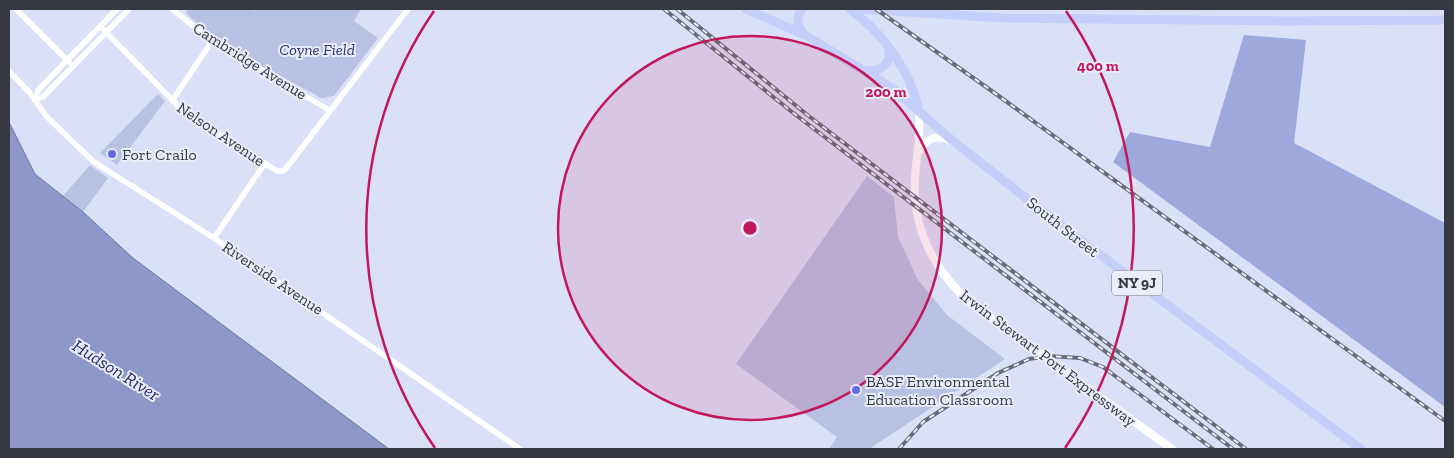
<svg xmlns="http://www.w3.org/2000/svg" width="1454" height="458" font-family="'Zilla Slab',serif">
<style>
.green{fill:#b9c1e2}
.forest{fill:#9da8dd}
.water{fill:#8c97ca;stroke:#727aa1}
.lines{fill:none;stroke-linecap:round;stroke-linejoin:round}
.street{stroke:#fff;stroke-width:5.5}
.secondary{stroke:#fff;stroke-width:8}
.primary{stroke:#c5cef8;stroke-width:9}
.rail-casing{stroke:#686c79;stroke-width:4}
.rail{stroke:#eaedfc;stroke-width:2;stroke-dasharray:5.5;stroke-linecap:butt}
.ring{fill:none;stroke:#c2185b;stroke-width:2.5}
.poi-dot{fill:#606ce4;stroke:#eaedfc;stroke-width:2}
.labels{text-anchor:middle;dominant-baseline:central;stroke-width:4;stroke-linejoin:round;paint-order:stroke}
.shield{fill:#eaedfc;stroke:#6c6e79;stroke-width:1}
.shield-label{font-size:15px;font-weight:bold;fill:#363841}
.park-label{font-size:16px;font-style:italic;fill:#2b3170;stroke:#eaedfc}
.street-label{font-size:16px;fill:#363841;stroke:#eaedfc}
.poi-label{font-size:16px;fill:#363841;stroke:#eaedfc;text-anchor:start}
.water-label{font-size:18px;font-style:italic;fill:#242967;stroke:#eaedfc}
.centre{fill:#c2185b;stroke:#eaedfc;stroke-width:2.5}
.ring-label{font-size:15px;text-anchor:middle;font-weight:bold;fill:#c2185b;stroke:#eaedfc;stroke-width:4;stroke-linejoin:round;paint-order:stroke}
</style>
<rect width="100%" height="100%" fill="#dae0f7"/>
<path class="green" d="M 189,9 L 252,9 L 255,11 L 257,9 L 361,9 L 354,21 L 378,38 L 334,96 L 321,98 C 275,72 223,50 186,13 Z
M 158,94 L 165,101 L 117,165 L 100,153 Z
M 90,165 L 108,178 L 83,212 L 63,196 Z
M 867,176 L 894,197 L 898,237 L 918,280 L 947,315 L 1005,359 L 869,449 L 829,449 L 837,437 L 736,364 Z"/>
<path class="forest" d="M 1244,35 L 1306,40 L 1294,143 L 1445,223 L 1445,407 L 1113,162 L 1130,132 L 1210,147 Z"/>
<path class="water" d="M 9,122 L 35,174 L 83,212 L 133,258 L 389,449 L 9,449 Z"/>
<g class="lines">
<path class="street" d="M 16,9 L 69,62
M 172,9 L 212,41 L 329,110
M 100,26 L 184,112 L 277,171 L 283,171 L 288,166 L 408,9
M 9,71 L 29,92 L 47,117 L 94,162 L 214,238 L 520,449
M 35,100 L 43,97 L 129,9
M 35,100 L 38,90 L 117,9
M 172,101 L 212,41
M 214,238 L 265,163"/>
<path class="secondary" d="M 919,111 C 921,135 916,157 915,180 C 912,232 938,277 977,308 L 1172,449
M 919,151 C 926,138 938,134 951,141"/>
<path class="primary" d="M 746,9 L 807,36 L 892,88 L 953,141 L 1063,227 L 1361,449
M 802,9 C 795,18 797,27 805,35
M 850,9 C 882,32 911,71 919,111
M 861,9 L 1003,18 L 1286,21 L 1445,20
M 864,70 C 879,74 894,63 888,47"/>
<g class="rail-casing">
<path id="rail" d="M 664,9 L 792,112 L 1233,449
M 677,9 L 810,117 L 1246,449
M 876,9 L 996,94 L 1445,421
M 899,449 L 923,422 L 998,373 L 1029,359 L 1048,356 L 1080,358 L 1103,367 L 1213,449"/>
</g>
<use href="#rail" class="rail"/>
</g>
<circle cx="750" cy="228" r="192" fill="#c2185b" fill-opacity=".12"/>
<g class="ring">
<circle cx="750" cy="228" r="192"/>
<path d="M435 448A384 384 0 0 1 434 11M1066 11A384 384 0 0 1 1065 448"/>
</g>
<g class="poi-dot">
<circle cx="112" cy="154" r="5"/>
<circle cx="856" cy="390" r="5"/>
</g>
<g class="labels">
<rect class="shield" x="1112" y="270.5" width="50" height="25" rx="4"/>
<g class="shield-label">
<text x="1137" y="283">NY 9J</text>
</g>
<g class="park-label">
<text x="317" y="49">Coyne Field</text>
</g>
<g class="street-label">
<text transform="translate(250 61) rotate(32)">Cambridge Avenue</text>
<text transform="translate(221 134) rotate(34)">Nelson Avenue</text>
<text transform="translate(1063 227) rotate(38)">South Street</text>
<text transform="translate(273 278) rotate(34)">Riverside Avenue</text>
<text transform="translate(1048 358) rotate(37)">Irwin Stewart Port Expressway</text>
</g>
<g class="poi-label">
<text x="122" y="154">Fort Crailo</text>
<text x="866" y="381">BASF Environmental<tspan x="866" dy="18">Education Classroom</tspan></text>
</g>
<g class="water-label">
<text transform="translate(116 370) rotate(32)">Hudson River</text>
</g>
</g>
<circle cx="750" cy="228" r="8" class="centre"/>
<g class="ring-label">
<text x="1098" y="71">400 m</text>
<text x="886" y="97">200 m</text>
</g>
<rect width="1454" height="458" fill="none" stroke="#363841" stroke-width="20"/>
</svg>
